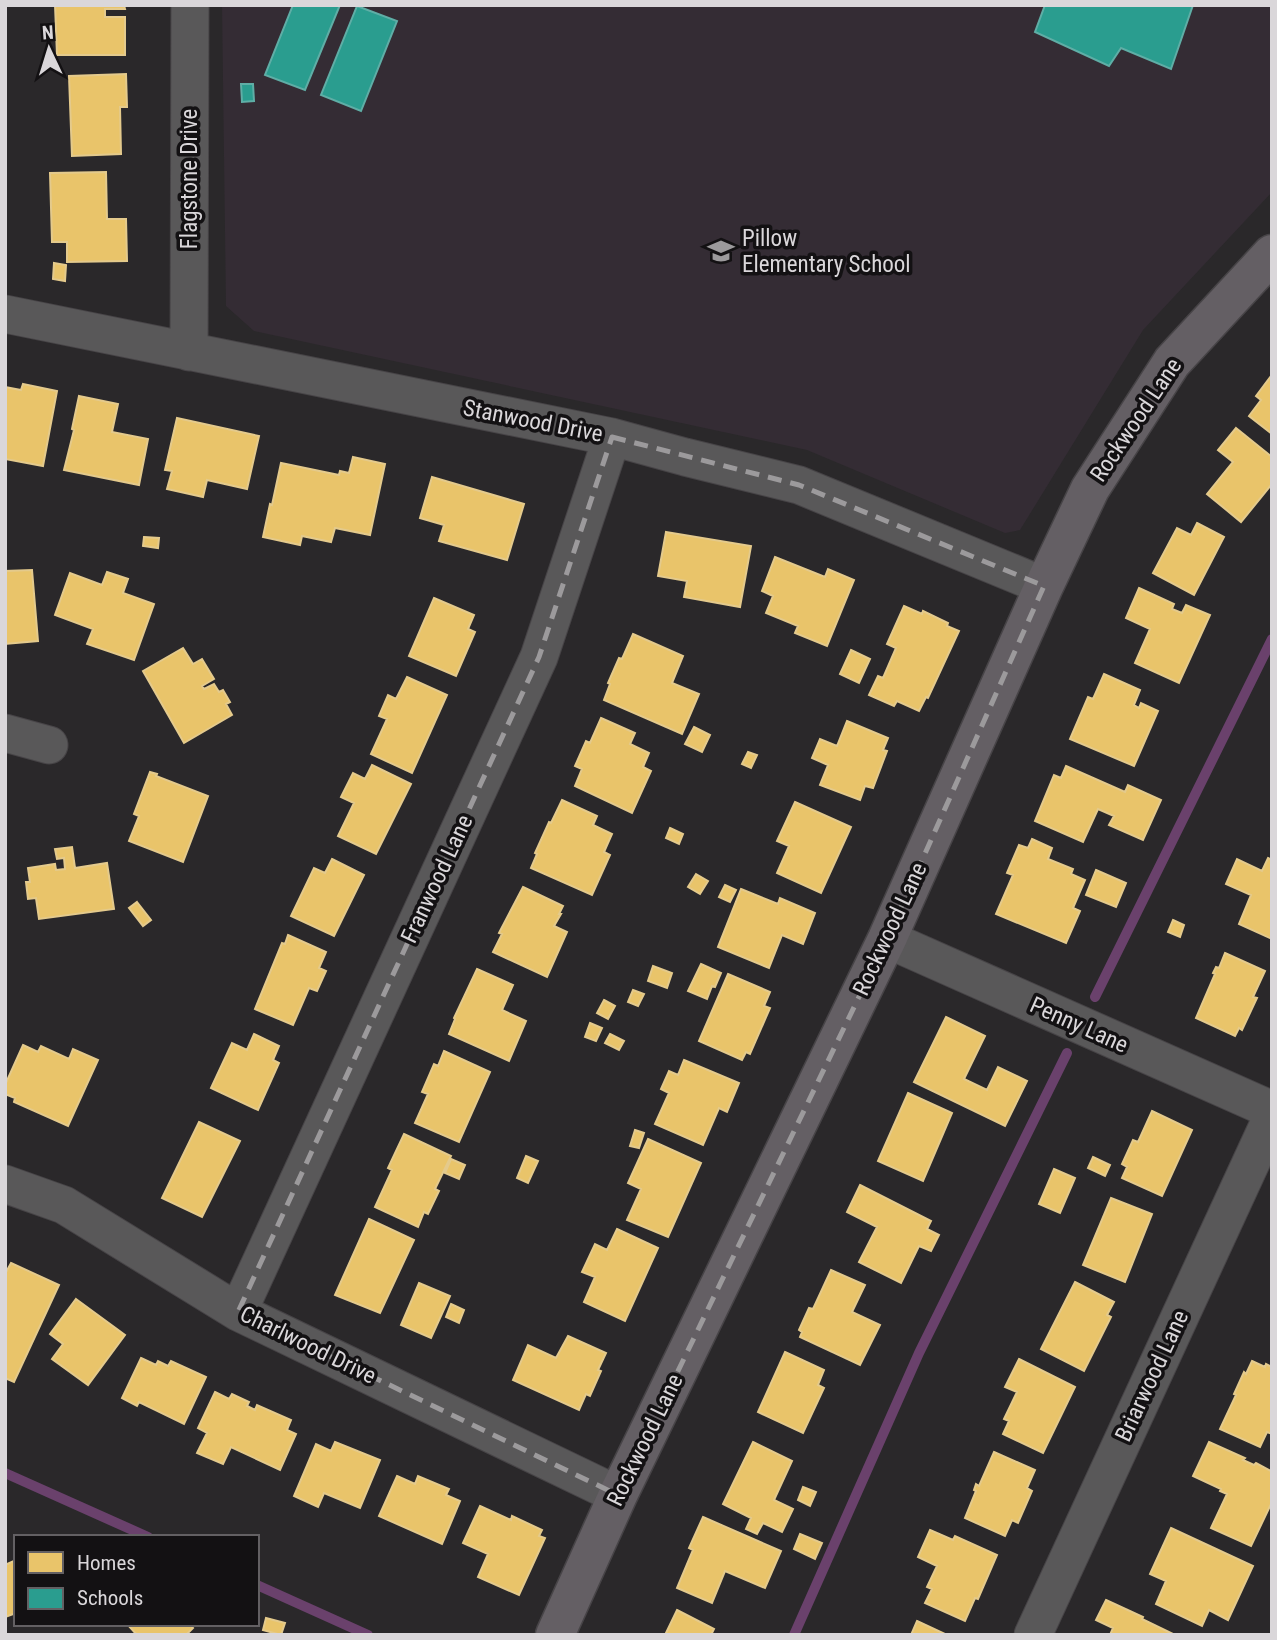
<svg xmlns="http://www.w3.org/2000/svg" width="1277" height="1640" font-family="'Roboto Condensed',sans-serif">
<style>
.built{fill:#342c34}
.homes{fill:#e9c46a;stroke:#e4ca8c;stroke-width:2}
.schools{fill:#2a9d8f;stroke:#5faea6;stroke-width:2}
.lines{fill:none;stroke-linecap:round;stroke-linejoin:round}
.stream{stroke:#6a416c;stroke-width:10}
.street-casing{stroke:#474447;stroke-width:39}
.secondary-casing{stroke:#474447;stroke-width:41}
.street{stroke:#595859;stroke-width:37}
.secondary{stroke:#645f64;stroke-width:38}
.marked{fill:none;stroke:#9c9a9c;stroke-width:5;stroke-dasharray:14 9;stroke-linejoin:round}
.labels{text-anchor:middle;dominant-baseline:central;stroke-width:7;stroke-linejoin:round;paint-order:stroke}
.street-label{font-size:23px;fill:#dad7da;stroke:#131113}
.poi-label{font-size:23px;fill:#dad7da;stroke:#131113;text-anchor:start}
</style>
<rect width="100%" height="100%" fill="#2a282a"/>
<path class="built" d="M 222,5 L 1272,5 L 1272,192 L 1143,330 L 1020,530 L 1005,533 L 807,450 L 254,331 L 226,306 Z"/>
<path class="homes" d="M 55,5 L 124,5 L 125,9 L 105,9 L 105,17 L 125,17 L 125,55 L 57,55 Z
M 126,74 L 127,107 L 120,107 L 121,154 L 72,156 L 69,76 Z
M 106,172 L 107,219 L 126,219 L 127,261 L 67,262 L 67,242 L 52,242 L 50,173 Z
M 54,263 L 66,265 L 65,281 L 53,279 Z
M 1271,376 L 1272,377 L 1272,434 L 1249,416 L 1261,400 L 1256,396 Z
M 23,384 L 57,391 L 43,466 L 5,459 L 5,387 L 21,390 Z
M 79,396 L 118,404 L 112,432 L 148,439 L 139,485 L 64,470 L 74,430 L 72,429 Z
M 177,418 L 259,436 L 247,489 L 207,480 L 203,497 L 167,489 L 172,471 L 165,470 Z
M 1236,428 L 1272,457 L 1272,484 L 1241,522 L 1207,494 L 1233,462 L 1218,450 Z
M 353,457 L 385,464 L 370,535 L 335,528 L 331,542 L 302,536 L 300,545 L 263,537 L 270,504 L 272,505 L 281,463 L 339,475 L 340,471 L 349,473 Z
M 432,477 L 524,504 L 507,560 L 439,541 L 444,525 L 420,518 Z
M 1197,523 L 1224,537 L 1194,595 L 1153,573 L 1177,528 L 1191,535 Z
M 666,532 L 751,546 L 740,607 L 684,597 L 687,581 L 658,576 Z
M 144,537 L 159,538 L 158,548 L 143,546 Z
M 775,557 L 825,577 L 828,569 L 854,580 L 827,646 L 795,633 L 798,626 L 766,613 L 773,596 L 762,591 Z
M 32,570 L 38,641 L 5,644 L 5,571 Z
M 107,572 L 128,579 L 123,593 L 154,604 L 134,660 L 87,644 L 93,629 L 55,615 L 70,573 L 102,585 Z
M 1139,588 L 1174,604 L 1172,609 L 1182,613 L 1186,605 L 1210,615 L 1179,683 L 1135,663 L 1150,629 L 1126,618 Z
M 434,598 L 474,615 L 468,629 L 475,632 L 456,676 L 409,656 Z
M 904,606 L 922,614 L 923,611 L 948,623 L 947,626 L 959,631 L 928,698 L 926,697 L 919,711 L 897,701 L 894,706 L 869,695 L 878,676 L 883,678 L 896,648 L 887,644 Z
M 633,634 L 683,656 L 672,683 L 699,694 L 682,734 L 604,700 L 610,684 L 608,683 L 619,658 L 622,659 Z
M 183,648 L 193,664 L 202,659 L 214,679 L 202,686 L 204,689 L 214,684 L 219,692 L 223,690 L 230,702 L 226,704 L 232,715 L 184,743 L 143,671 Z
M 851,650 L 870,659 L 859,683 L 840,674 Z
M 1104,674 L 1140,690 L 1134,705 L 1139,708 L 1141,703 L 1158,711 L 1134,766 L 1070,739 L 1088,697 L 1093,699 Z
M 407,677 L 447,695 L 412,773 L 371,754 L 387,719 L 379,716 L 388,695 L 396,699 Z
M 601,718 L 635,733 L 630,744 L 649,753 L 643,767 L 651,771 L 632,813 L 575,786 L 582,769 L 575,766 L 586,741 L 590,743 Z
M 847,721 L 888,738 L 883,750 L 887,751 L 873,788 L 865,786 L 860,800 L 820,785 L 828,765 L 812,758 L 820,739 L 837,746 Z
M 694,727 L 710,735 L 702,752 L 685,744 Z
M 748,752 L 757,755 L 751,768 L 742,764 Z
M 372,765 L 411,784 L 376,854 L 338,836 L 354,803 L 341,797 L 353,773 L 365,779 Z
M 1066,766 L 1125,792 L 1128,785 L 1161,800 L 1143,840 L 1109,825 L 1114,816 L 1098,809 L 1083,842 L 1035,821 L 1054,775 L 1061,778 Z
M 150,772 L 157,774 L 156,776 L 208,796 L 183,862 L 129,841 L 139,816 L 134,814 Z
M 562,800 L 597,816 L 593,825 L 612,834 L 604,852 L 610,855 L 592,895 L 531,868 L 537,854 L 535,853 L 549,822 L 551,823 Z
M 795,802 L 851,827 L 821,893 L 777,873 L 789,846 L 777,841 Z
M 670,828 L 683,834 L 679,844 L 666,838 Z
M 1032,839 L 1052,848 L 1048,859 L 1073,869 L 1071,874 L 1085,880 L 1073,908 L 1080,911 L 1066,943 L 996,914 L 1013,875 L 1007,873 L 1019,845 L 1028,848 Z
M 72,847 L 75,868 L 107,863 L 114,909 L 39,919 L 36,898 L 28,899 L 26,882 L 30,882 L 28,868 L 55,864 L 56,870 L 65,869 L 64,858 L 57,859 L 55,849 Z
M 1268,858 L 1272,860 L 1272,939 L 1239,924 L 1251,895 L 1226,884 L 1237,859 L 1262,871 Z
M 332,859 L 364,875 L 334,936 L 291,916 L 314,868 L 325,873 Z
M 1096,870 L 1126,883 L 1116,907 L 1086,895 Z
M 696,874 L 708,881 L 700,894 L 688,887 Z
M 725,885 L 736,890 L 730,902 L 719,897 Z
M 523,887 L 563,906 L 559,914 L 561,914 L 554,926 L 567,932 L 547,977 L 493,952 L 502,934 L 499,933 Z
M 741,889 L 778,904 L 780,898 L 815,913 L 803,944 L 782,935 L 769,968 L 718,947 Z
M 137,902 L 151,920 L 143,926 L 129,908 Z
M 1173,920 L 1184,925 L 1180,937 L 1168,932 Z
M 288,935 L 326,952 L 319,968 L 326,971 L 317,991 L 309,988 L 293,1025 L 255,1009 L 282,943 L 285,944 Z
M 1225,953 L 1265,971 L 1253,997 L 1257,998 L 1242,1030 L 1239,1028 L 1235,1036 L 1196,1018 L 1215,974 L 1213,973 L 1216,967 L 1219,968 Z
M 701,964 L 721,973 L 715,987 L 712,986 L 707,999 L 688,991 Z
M 653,966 L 672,973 L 667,988 L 648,981 Z
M 477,969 L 513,985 L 502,1010 L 526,1021 L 509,1061 L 449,1034 L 455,1019 L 454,1018 Z
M 728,974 L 770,992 L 764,1006 L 770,1008 L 750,1054 L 746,1052 L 742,1060 L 699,1041 Z
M 633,990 L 644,994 L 638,1006 L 628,1002 Z
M 604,1000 L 615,1006 L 608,1019 L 597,1013 Z
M 946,1017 L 985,1036 L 964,1079 L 987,1090 L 998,1067 L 1027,1081 L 1005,1126 L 914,1082 Z
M 590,1023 L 602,1028 L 596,1041 L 585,1037 Z
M 254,1034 L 279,1046 L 273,1060 L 279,1063 L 258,1110 L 211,1088 L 232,1043 L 247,1050 Z
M 610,1034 L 624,1041 L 619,1050 L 605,1043 Z
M 23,1045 L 38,1052 L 41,1046 L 69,1059 L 73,1049 L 98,1060 L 68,1126 L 14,1102 L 15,1098 L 5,1094 L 5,1085 Z
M 444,1051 L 490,1072 L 459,1142 L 415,1123 L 428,1094 L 422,1092 L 434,1064 L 438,1066 Z
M 684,1060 L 739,1083 L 727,1112 L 719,1108 L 703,1145 L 655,1124 L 669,1093 L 661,1089 L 669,1071 L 678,1075 Z
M 908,1093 L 952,1113 L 923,1181 L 878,1161 Z
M 1152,1111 L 1192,1130 L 1162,1196 L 1122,1178 L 1127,1167 L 1122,1164 L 1133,1140 L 1138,1142 Z
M 199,1122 L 240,1141 L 202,1217 L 162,1198 Z
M 635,1130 L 644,1133 L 639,1148 L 630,1146 Z
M 404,1134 L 451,1156 L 435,1189 L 439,1191 L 428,1214 L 424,1212 L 418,1227 L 375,1207 L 392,1170 L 388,1168 Z
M 648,1139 L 701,1163 L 668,1237 L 627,1220 L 641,1189 L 628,1183 Z
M 526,1156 L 538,1161 L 528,1183 L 517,1178 Z
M 1093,1157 L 1110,1165 L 1105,1176 L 1088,1168 Z
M 451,1159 L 465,1165 L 459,1179 L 445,1173 Z
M 1054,1169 L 1075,1178 L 1060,1213 L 1039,1204 Z
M 860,1185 L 931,1221 L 927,1229 L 939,1235 L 931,1251 L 919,1246 L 901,1283 L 859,1262 L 877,1227 L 847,1212 Z
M 1111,1198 L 1152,1214 L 1125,1282 L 1083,1265 Z
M 369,1219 L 414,1240 L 380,1313 L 335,1295 Z
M 617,1229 L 658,1248 L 625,1321 L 584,1302 L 595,1277 L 582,1272 L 595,1244 L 607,1250 Z
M 11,1263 L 59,1285 L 14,1382 L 5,1378 L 5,1274 Z
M 831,1270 L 865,1285 L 852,1312 L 880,1325 L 860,1365 L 800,1337 L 802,1332 L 799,1330 L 809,1308 L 813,1309 Z
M 1075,1282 L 1114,1302 L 1107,1315 L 1111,1317 L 1084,1371 L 1041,1349 Z
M 419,1283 L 450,1296 L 431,1338 L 401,1325 Z
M 76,1299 L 125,1335 L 88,1385 L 52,1359 L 63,1344 L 50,1334 Z
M 451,1304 L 464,1310 L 459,1323 L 446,1317 Z
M 568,1336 L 606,1353 L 598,1370 L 601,1371 L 590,1396 L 586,1394 L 579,1410 L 513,1380 L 528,1345 L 556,1358 Z
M 785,1352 L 824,1370 L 818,1385 L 824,1388 L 803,1433 L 758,1412 Z
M 141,1358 L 156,1365 L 158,1361 L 168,1366 L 171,1361 L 206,1377 L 184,1424 L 139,1402 L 137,1406 L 122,1398 Z
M 1019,1359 L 1075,1387 L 1043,1453 L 1003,1434 L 1009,1421 L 1004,1419 L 1017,1392 L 1005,1387 Z
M 1252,1361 L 1265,1367 L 1266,1364 L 1272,1367 L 1272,1434 L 1267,1432 L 1260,1447 L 1220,1429 L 1236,1395 L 1234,1394 L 1244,1372 L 1246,1374 Z
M 215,1392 L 229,1399 L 232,1394 L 249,1402 L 247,1406 L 255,1410 L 257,1405 L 291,1420 L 287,1430 L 296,1434 L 280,1470 L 231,1447 L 223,1464 L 197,1453 L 207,1433 L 198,1428 Z
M 335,1442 L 380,1460 L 360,1508 L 324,1493 L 318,1507 L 294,1496 L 316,1444 L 331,1451 Z
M 753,1442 L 792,1461 L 774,1500 L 793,1509 L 782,1532 L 763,1523 L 757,1534 L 746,1529 L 751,1518 L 723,1504 Z
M 1209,1442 L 1245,1458 L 1243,1460 L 1254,1465 L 1256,1463 L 1271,1471 L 1272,1502 L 1251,1546 L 1211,1528 L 1227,1494 L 1220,1491 L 1221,1489 L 1193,1476 Z
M 994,1452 L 1035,1470 L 1027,1488 L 1032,1491 L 1018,1523 L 1012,1520 L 1005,1536 L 965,1518 L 976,1491 L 974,1490 L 976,1484 L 979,1486 Z
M 397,1476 L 415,1484 L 418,1476 L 449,1489 L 446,1495 L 460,1501 L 442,1544 L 379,1516 Z
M 803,1487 L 816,1492 L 810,1506 L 798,1500 Z
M 480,1506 L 511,1520 L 512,1516 L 542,1530 L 539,1536 L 545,1538 L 519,1595 L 478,1577 L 488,1554 L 463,1543 Z
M 703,1517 L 781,1551 L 765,1588 L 725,1571 L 712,1603 L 677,1588 L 693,1550 L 689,1548 Z
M 1171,1528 L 1253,1566 L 1228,1620 L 1209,1610 L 1202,1626 L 1156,1604 L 1166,1581 L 1150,1574 Z
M 930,1530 L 953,1540 L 955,1536 L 997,1555 L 978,1599 L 975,1598 L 965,1621 L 925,1603 L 932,1589 L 927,1587 L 937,1566 L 918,1557 Z
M 800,1534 L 822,1543 L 815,1559 L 794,1549 Z
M 16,1560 L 16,1613 L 5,1617 L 5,1565 Z
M 1106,1600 L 1143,1617 L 1142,1619 L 1175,1635 L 1110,1635 L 1113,1628 L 1096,1620 Z
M 677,1610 L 714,1629 L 711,1635 L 665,1635 Z
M 266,1618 L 285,1623 L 281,1635 L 263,1630 Z
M 917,1621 L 947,1635 L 911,1635 Z
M 127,1624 L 189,1624 L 193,1628 L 186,1635 L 137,1635 Z"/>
<path class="schools" d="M 293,5 L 340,5 L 305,90 L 265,75 Z
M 1045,5 L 1193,5 L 1171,69 L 1121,48 L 1109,66 L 1035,32 Z
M 357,6 L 397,21 L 361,111 L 321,95 Z
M 241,84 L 253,84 L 254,101 L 242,102 Z"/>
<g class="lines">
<path class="stream" d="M 1095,997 L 1272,639
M 5,1473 L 148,1537
M 257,1585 L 368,1635
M 794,1635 L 919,1353 L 1067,1053"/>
<g class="street-casing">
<path id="street" d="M 5,314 L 612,437 L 685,457 L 799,485 L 1044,586
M 189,352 L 190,5
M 5,733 L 49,745
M 887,939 L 1272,1110
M 5,1184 L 64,1205 L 238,1312 L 618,1495
M 238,1312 L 539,657 L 612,437
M 1033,1635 L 1272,1117"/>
</g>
<g class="secondary-casing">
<path id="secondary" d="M 555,1635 L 618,1495 L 887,939 L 1044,586 L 1090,489 L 1172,362 L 1272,254"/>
</g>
<use href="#street" class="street"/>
<use href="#secondary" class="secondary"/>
</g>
<path class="marked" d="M 612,437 L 799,485 L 1044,586 L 887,939 L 618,1495 L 238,1312 L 539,657 Z"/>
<defs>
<g id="school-bare" transform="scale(2.1)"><path d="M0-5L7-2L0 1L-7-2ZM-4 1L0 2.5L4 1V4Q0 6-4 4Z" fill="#9c9a9c" stroke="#131113" stroke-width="2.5" paint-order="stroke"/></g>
</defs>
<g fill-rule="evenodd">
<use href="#school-bare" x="721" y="251"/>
</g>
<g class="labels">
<g class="street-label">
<text transform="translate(189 179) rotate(-90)">Flagstone Drive</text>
<text transform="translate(1136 420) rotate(-56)">Rockwood Lane</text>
<text transform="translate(533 421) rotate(11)">Stanwood Drive</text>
<text transform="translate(437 879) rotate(-65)">Franwood Lane</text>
<text transform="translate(890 929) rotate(-65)">Rockwood Lane</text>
<text transform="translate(1079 1025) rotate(24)">Penny Lane</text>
<text transform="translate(308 1345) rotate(26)">Charlwood Drive</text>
<text transform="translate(1152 1376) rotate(-65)">Briarwood Lane</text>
<text transform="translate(645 1440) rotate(-64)">Rockwood Lane</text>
</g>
<g class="poi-label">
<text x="742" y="238">Pillow<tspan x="742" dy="26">Elementary School</tspan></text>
</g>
</g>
<rect width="1277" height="1640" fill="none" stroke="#dad7da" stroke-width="14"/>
<rect x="14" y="1535" width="245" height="91" fill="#131113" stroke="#636063" stroke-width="2"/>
<rect x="28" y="1552" width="35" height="21" fill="#e9c46a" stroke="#636063" stroke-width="2"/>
<text x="77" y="1570" font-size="21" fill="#dad7da">Homes</text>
<rect x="28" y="1588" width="35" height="21" fill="#2a9d8f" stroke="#636063" stroke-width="2"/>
<text x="77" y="1605" font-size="21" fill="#dad7da">Schools</text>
<g transform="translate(49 49) rotate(356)" stroke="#131113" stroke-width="5" paint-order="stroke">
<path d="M0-5L12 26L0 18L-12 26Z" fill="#dad7da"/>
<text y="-10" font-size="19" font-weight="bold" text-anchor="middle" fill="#dad7da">N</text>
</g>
</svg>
